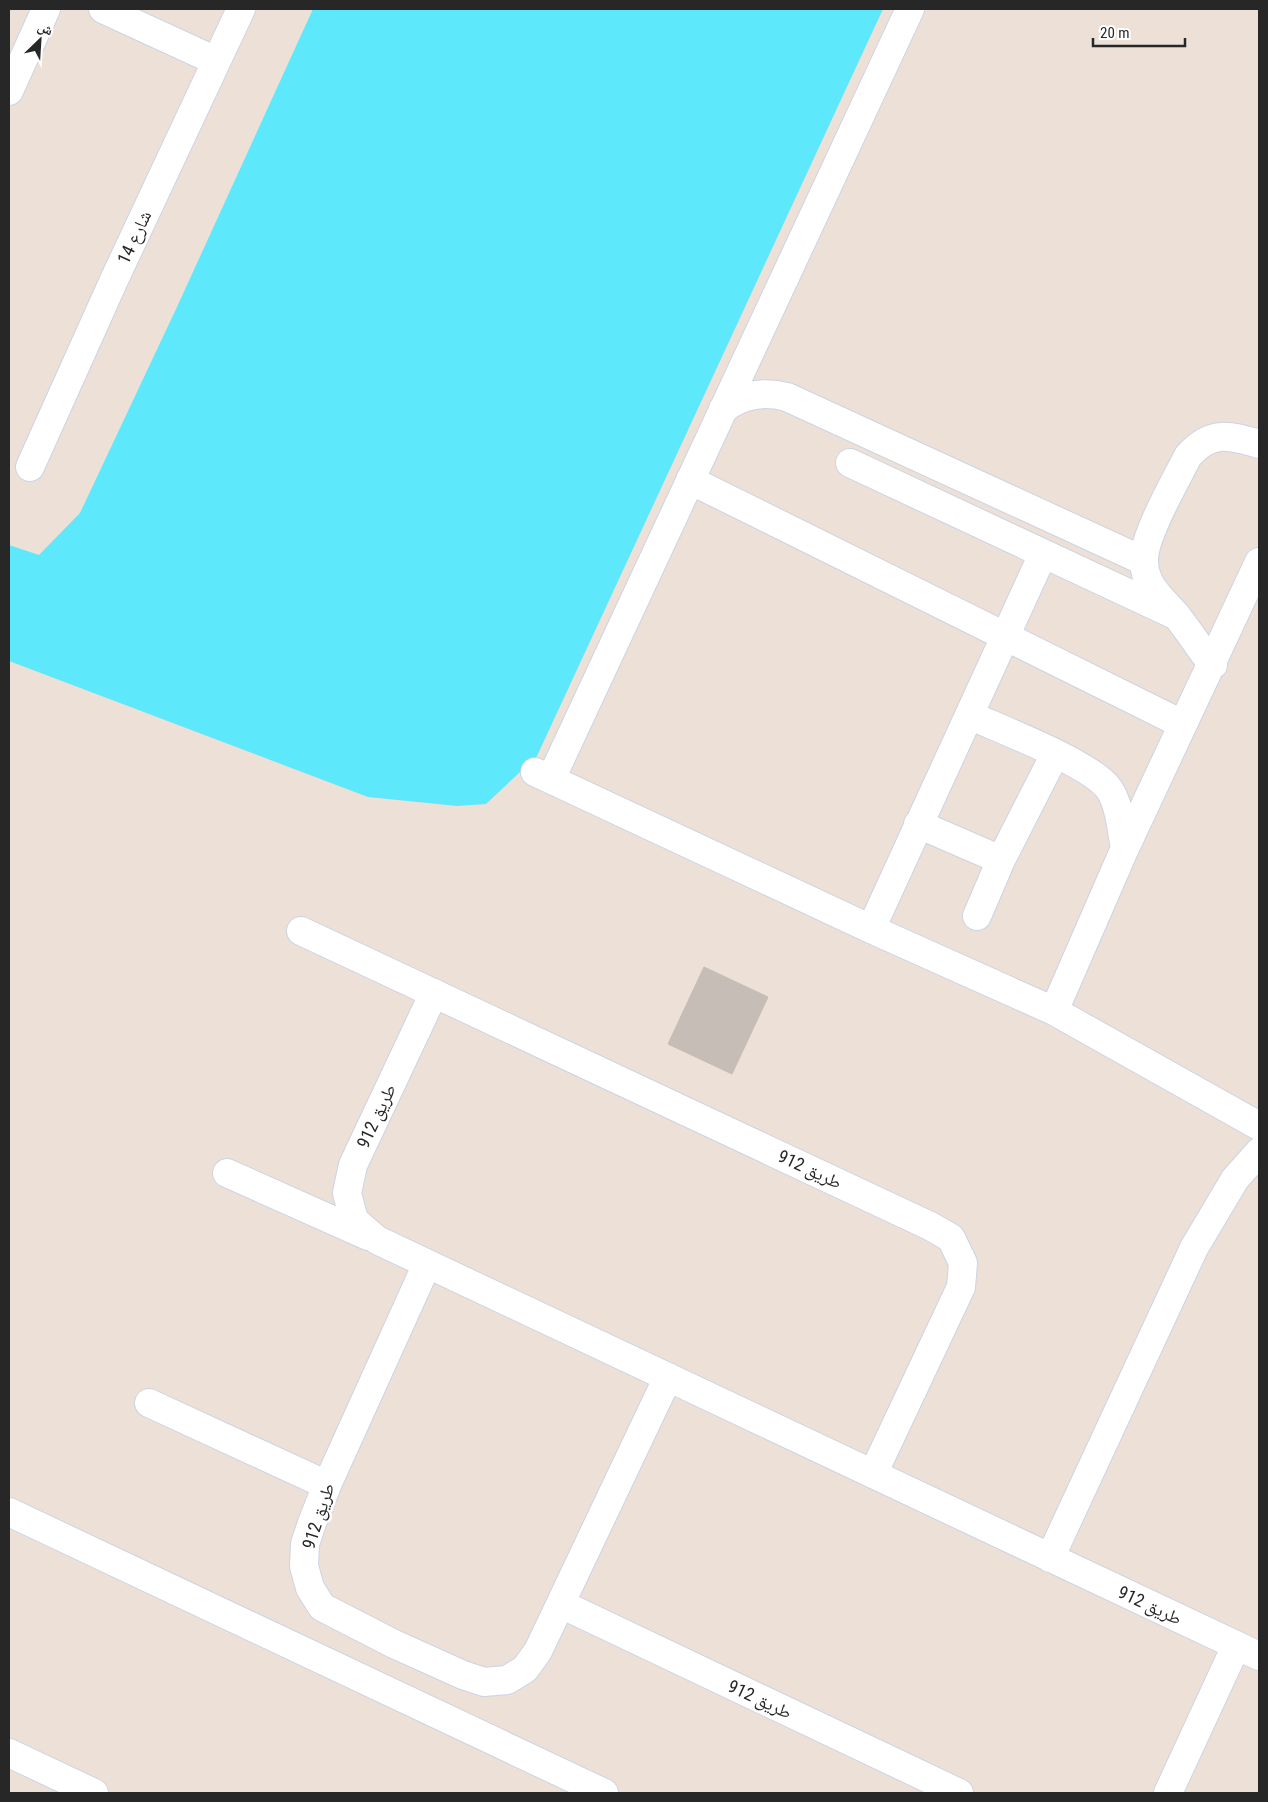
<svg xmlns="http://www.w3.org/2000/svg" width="1268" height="1802" font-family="'Roboto Condensed','Noto Naskh Arabic',sans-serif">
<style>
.water{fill:#5de8fb}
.building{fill:#c7bdb7;stroke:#c7bcb1}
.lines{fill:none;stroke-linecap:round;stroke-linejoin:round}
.minor-casing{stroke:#ccd4e3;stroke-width:30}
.minor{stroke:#fff;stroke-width:28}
.labels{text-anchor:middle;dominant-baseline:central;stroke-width:5;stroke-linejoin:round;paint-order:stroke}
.street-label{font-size:18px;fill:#272727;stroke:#fff}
</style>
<rect width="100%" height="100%" fill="#ece0d7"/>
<path class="water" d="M 313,9 L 883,9 L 537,756 L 486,804 L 457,806 L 368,797 L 9,661 L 9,545 L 39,555 L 80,513 L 177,307 Z"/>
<path class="building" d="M 704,967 L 768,997 L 732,1074 L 668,1044 Z"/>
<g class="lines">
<g class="minor-casing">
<path id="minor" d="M 103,9 L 216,61
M 9,91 L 46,9
M 723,409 C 743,394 763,391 787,397 L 1144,561
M 850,463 L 1177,616
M 30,467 L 114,280 L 241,9
M 690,480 L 1182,724
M 1213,665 C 1200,649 1189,631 1176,615 C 1162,599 1144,585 1144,561 C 1143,537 1176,480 1188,456 C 1211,430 1229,435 1259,444
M 969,715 C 1000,729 1092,764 1109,789 C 1120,805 1121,829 1125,848
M 535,772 L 871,929 L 1054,1011 L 1259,1126
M 551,779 L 910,9
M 918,824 L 1001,860
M 977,916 L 1001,860 L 1055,754
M 871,929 L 1043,554
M 301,931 L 930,1226 L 951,1238 L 963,1263 L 961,1287 L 873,1474
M 434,993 L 353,1165 L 347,1193 L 354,1220 L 377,1240 L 1259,1656
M 1054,1011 L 1125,848 L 1259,562
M 227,1173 L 368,1236
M 427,1264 L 327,1485 L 312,1523 L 305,1544 L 304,1566 L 310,1588 L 322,1607 L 394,1644 L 463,1675 L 484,1682 L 507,1680 L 525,1669 L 538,1651 L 668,1377
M 149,1403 L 327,1485
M 9,1512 L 604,1793
M 1050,1558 L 1194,1248 L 1235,1179 L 1259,1152
M 561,1604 L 959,1793
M 9,1753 L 94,1793
M 1168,1793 L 1236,1646"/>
</g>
<use href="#minor" class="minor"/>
</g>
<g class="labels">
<g class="street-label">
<text transform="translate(134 237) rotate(-65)">شارع 14</text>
<text transform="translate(376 1116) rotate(-65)">طريق 912</text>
<text transform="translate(810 1169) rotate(25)">طريق 912</text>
<text transform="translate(318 1516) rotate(-72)">طريق 912</text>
<text transform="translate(1150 1605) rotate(25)">طريق 912</text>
<text transform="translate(760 1699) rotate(25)">طريق 912</text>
</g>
</g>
<rect width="1268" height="1802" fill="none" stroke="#272727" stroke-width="20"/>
<g transform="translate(40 40) rotate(25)" stroke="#ffffff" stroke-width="4" paint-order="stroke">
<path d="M0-4L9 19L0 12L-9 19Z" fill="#272727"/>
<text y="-8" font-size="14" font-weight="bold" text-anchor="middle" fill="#272727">ش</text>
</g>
<path d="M1093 38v8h92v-8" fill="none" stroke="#272727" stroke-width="2.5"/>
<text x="1100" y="38" font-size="15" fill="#272727" stroke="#ffffff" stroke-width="4" paint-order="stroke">20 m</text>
</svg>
